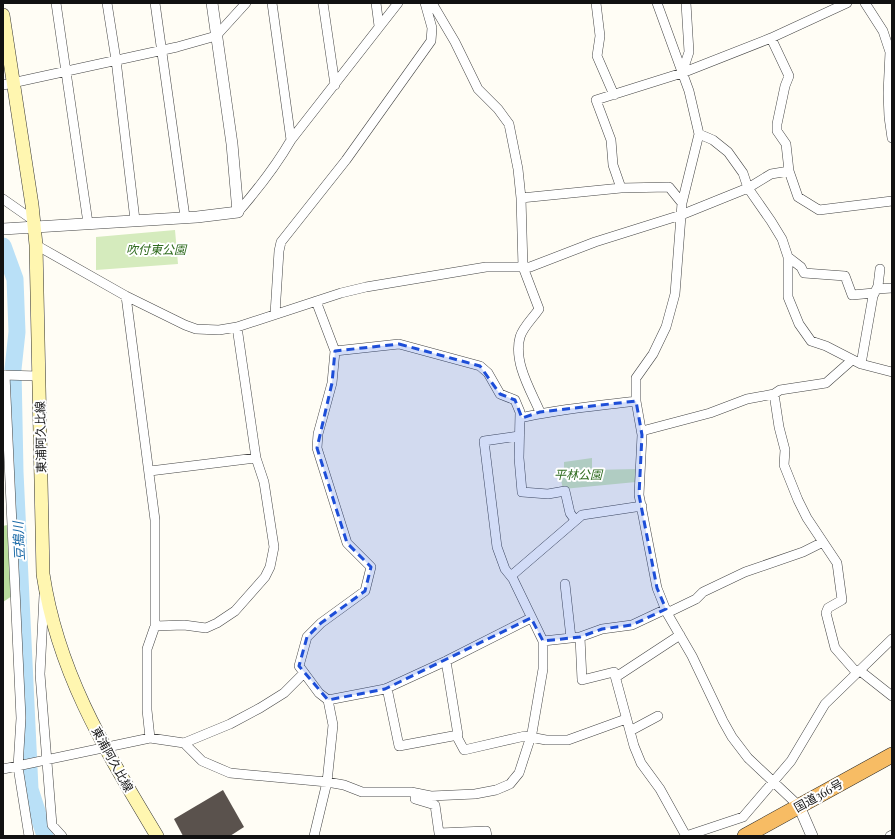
<svg xmlns="http://www.w3.org/2000/svg" width="895" height="839" font-family="'Playfair Display','Noto Sans JP',serif">
<style>
.green{fill:#d5ebbd}
.forest{fill:#b9dc9c}
.lines{fill:none;stroke-linecap:round;stroke-linejoin:round}
.river{stroke:#b9e0f7;stroke-width:17}
.building{fill:#5a524d}
.minor-casing{stroke:#444;stroke-width:10}
.tertiary-casing{stroke:#444;stroke-width:12}
.secondary-casing{stroke:#333;stroke-width:14}
.trunk-casing{stroke:#222;stroke-width:16}
.minor{stroke:#fff;stroke-width:9}
.tertiary{stroke:#fff;stroke-width:11}
.secondary{stroke:#fff6b0;stroke-width:13}
.trunk{stroke:#f7bc64;stroke-width:15}
.marked{fill:#1d4ed8;fill-opacity:0.2;stroke:#1d4ed8;stroke-width:3;stroke-dasharray:8 5;stroke-linejoin:round}
.labels{text-anchor:middle;dominant-baseline:central;stroke-width:4;stroke-linejoin:round;paint-order:stroke}
.park-label{font-size:12px;font-style:italic;fill:#2f6b1f;stroke:#fff}
.street-label{font-size:12px;fill:#111;stroke:#fff}
.water-label{font-size:13px;font-style:italic;fill:#1768a6;stroke:#fff}
</style>
<rect width="100%" height="100%" fill="#fffdf5"/>
<path class="green" d="M 175,230 L 178,264 L 96,270 L 96,237 Z
M 592,458 L 592,470 L 637,469 L 636,482 L 563,489 L 559,471 L 564,470 L 564,462 Z"/>
<path class="forest" d="M 7,525 L 12,596 L 3,602 L 3,526 Z"/>
<g class="lines">
<path class="river" d="M 3,246 L 15,279 L 17,332 L 13,369 L 15,472 L 30,789 L 45,836"/>
</g>
<path class="building" d="M 223,790 L 244,827 L 230,836 L 183,836 L 174,819 Z"/>
<g class="lines">
<g class="minor-casing">
<path id="minor" d="M 56,3 L 88,223
M 107,3 L 116,60 L 135,220
M 155,3 L 185,217
M 272,3 L 291,140
M 323,3 L 335,85
M 376,3 L 379,26
M 432,3 L 455,42 L 478,89 L 498,109 L 509,124 L 518,169 L 521,198 L 523,267 L 539,309 C 533,318 523,327 520,337 C 513,362 531,391 540,412
M 596,3 L 600,36 L 597,56 L 614,95
M 657,3 L 689,91 L 699,134 L 682,203 L 675,294 L 666,327 L 653,354 L 636,378 L 636,401 L 642,435 L 639,495 L 657,588 L 667,613 L 692,656 L 723,721 L 732,737 L 748,758 L 799,806
M 865,3 L 883,31 L 890,52 L 888,93 L 889,117 L 892,138
M 771,38 L 789,76 L 785,86 L 777,124 L 777,131 L 786,144 L 789,171 L 798,197 L 819,210 L 892,201
M 682,73 L 689,52 L 686,3
M 3,85 L 177,47 L 216,36 L 246,3
M 699,134 L 713,140 L 728,152 L 743,173 L 748,188 L 771,221 L 782,239 L 788,257 L 788,297 L 799,324 L 811,341 L 826,346 L 861,364 L 892,372
M 621,188 L 613,165 L 611,140 L 596,100 L 682,73 L 771,38 L 847,3
M 521,198 L 621,188 L 669,187 L 682,203
M 3,199 L 33,220
M 238,212 C 258,189 276,166 291,140 L 398,3
M 36,245 L 126,296 L 185,325 L 196,329 L 219,330 L 237,327 L 341,293 L 366,287 L 486,267 L 530,267 L 595,242 L 681,215 L 748,188 L 771,174 L 789,171
M 788,257 L 801,267 L 804,273 L 845,276 L 852,295 L 874,293
M 877,289 L 892,288
M 126,296 L 155,520 L 155,626 L 147,649 L 147,710 L 150,738
M 275,314 L 279,251 L 281,242 L 346,160 L 431,41 L 432,28 L 425,3
M 335,351 L 399,344 L 480,366 L 488,373 L 500,394 L 515,400 L 520,412 L 519,458 L 522,492 L 548,494 L 565,491 L 570,513 L 575,520
M 861,364 L 873,296 L 878,286 L 880,269
M 3,375 L 38,376
M 5,375 L 21,718 L 18,767 L 29,836
M 774,394 L 779,427 L 785,450 L 784,465 L 798,500 L 807,518 L 837,563 L 842,600 L 828,608 L 826,613 L 835,648 L 856,672
M 520,418 C 557,409 597,406 636,401
M 642,431 L 710,413 L 747,399 L 774,394 L 780,390 L 826,383 L 852,360
M 150,471 L 256,458
M 511,576 L 582,515 L 642,506
M 565,584 L 571,638
M 44,595 L 40,674 L 52,825 L 62,836
M 667,613 L 696,599 L 703,592 L 745,572 L 803,552 L 823,542
M 155,626 L 184,625 L 206,628 L 217,623 L 235,611 L 265,577 L 270,567 L 274,547 L 264,482 L 256,458 L 237,327
M 580,637 L 582,680 L 614,672 L 634,746 L 641,763 L 660,789 L 686,836
M 543,641 L 580,637 L 602,629 L 632,625 L 666,609
M 859,670 L 892,696
M 616,677 L 680,635
M 387,688 L 399,746 L 458,735 L 446,661
M 328,700 L 385,689 L 446,661 L 531,618
M 630,731 L 658,716
M 456,735 L 464,750 L 525,736 L 546,740 L 568,740 L 626,719
M 184,743 L 202,761 L 230,773 L 327,782 L 344,785 L 362,792 L 411,792 L 431,796 L 475,794 L 496,790 L 510,784 L 519,773 L 532,733 L 543,669 L 543,641 L 513,579 L 505,569 L 497,547 L 484,441 L 519,436
M 3,769 L 150,738 L 184,743 L 230,724 L 260,708 L 284,693 L 304,673
M 415,799 L 435,805 L 439,833 L 486,831 L 487,836
M 314,836 L 327,782 L 333,725 L 328,700 L 319,693 L 299,666 L 307,637 L 321,623 L 365,591 L 371,567 L 347,543 L 317,448 L 318,434 L 332,383 L 335,351 L 316,301
M 686,836 L 743,817 L 791,761 L 825,704 L 892,639
M 890,836 L 892,835"/>
</g>
<g class="tertiary-casing">
<path id="tertiary" d="M 3,229 L 197,217 L 238,212 L 232,144 L 212,3
M 799,806 L 812,836"/>
</g>
<g class="secondary-casing">
<path id="secondary" d="M 3,15 L 32,205 L 36,245 L 43,574 C 58,674 106,751 157,836"/>
</g>
<g class="trunk-casing">
<path id="trunk" d="M 745,836 L 892,755"/>
</g>
<use href="#minor" class="minor"/>
<use href="#tertiary" class="tertiary"/>
<use href="#secondary" class="secondary"/>
<use href="#trunk" class="trunk"/>
</g>
<path class="marked" d="M 399,344 L 480,366 L 500,394 L 515,400 L 522,418 L 540,412 L 636,401 L 642,435 L 639,495 L 657,588 L 666,609 L 632,625 L 602,629 L 580,637 L 543,641 L 531,618 L 385,689 L 328,700 L 299,666 L 307,637 L 321,623 L 365,591 L 371,567 L 347,543 L 317,448 L 332,383 L 335,351 Z"/>
<g class="labels">
<g class="park-label">
<text x="156" y="249">吹付東公園</text>
<text x="578" y="474">平林公園</text>
</g>
<g class="street-label">
<text transform="translate(40 437) rotate(-91)">東浦阿久比線</text>
<text transform="translate(113 759) rotate(61)">東浦阿久比線</text>
<text transform="translate(818 795) rotate(-29)">国道366号</text>
</g>
<g class="water-label">
<text transform="translate(18 541) rotate(-93)">豆搗川</text>
</g>
</g>
<rect width="895" height="839" fill="none" stroke="#111111" stroke-width="8"/>
</svg>
